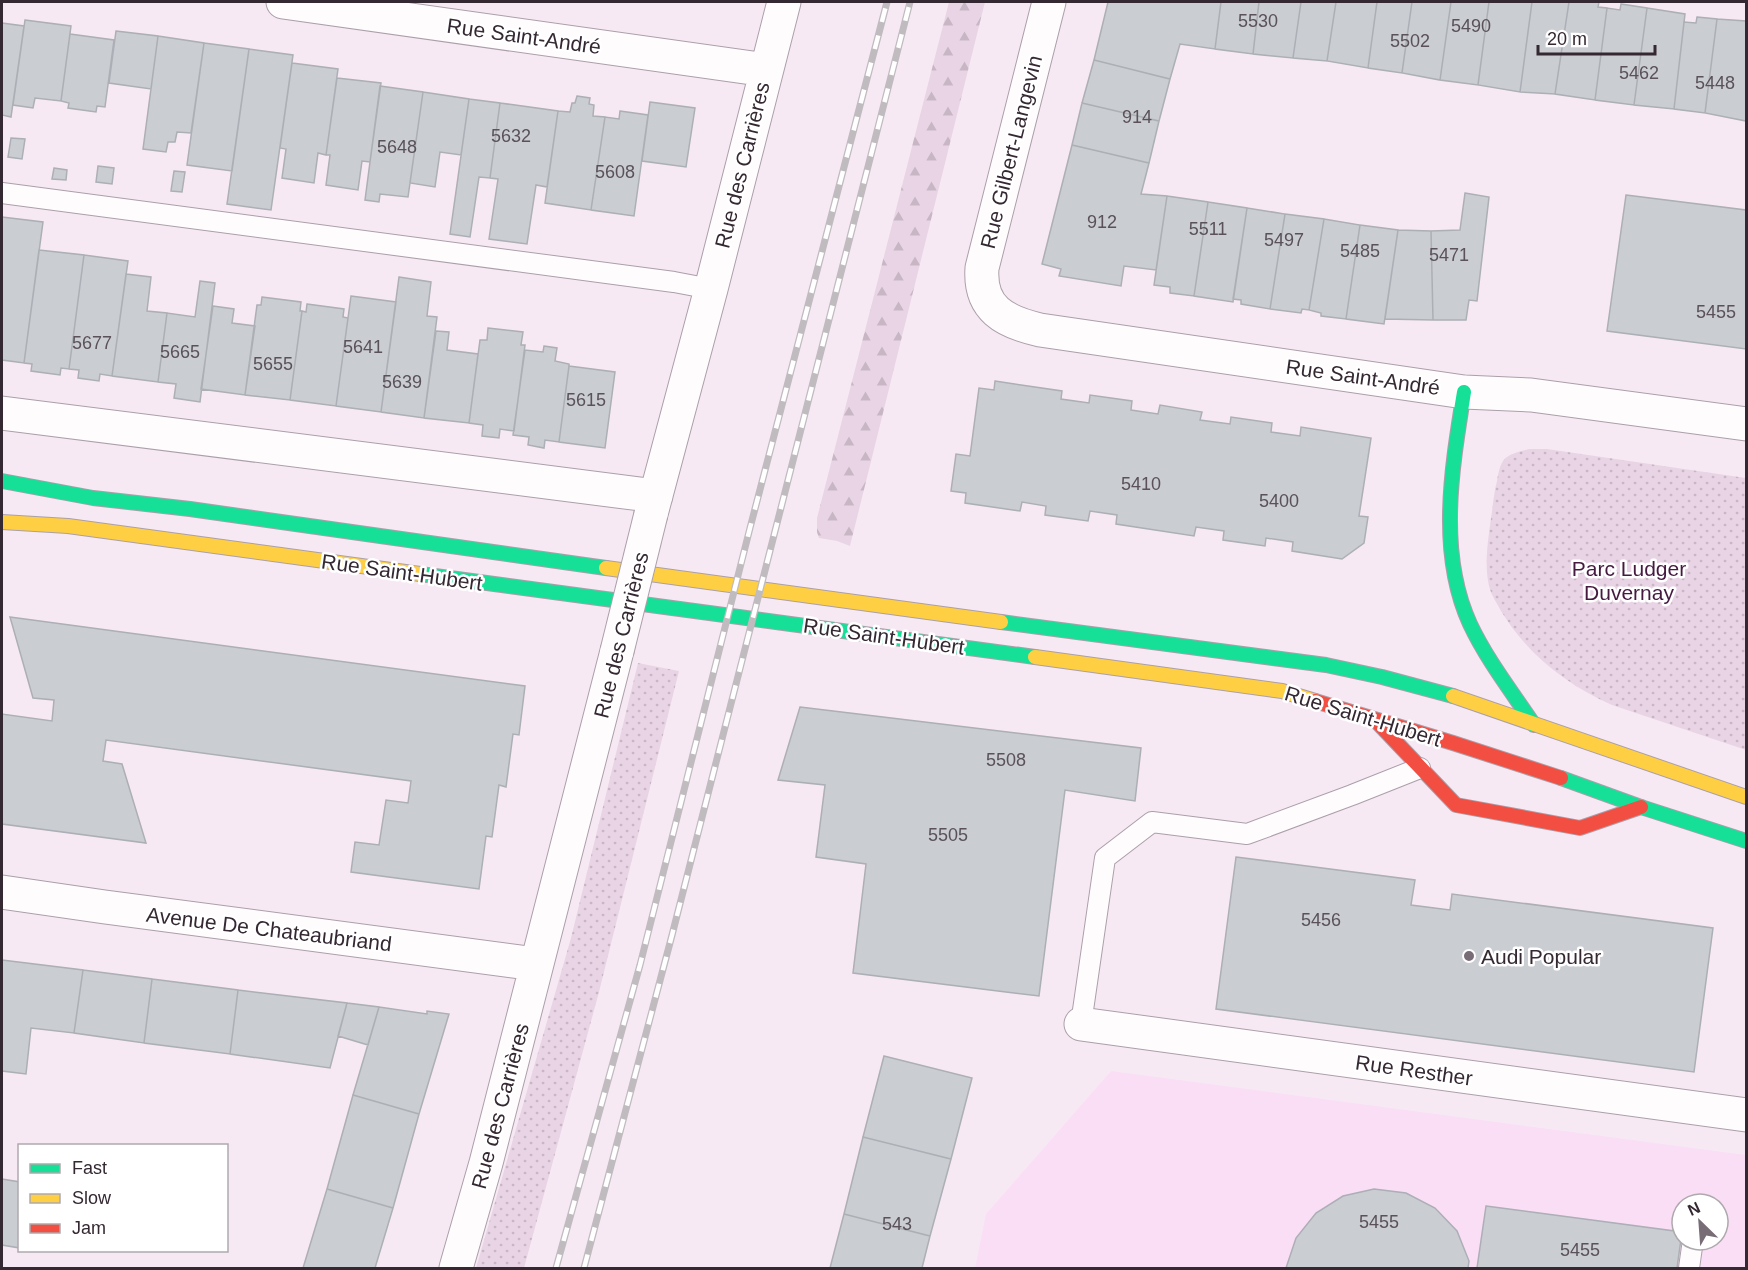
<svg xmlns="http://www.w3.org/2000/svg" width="1748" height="1270" font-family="Helvetica,sans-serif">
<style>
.built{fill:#fadef5;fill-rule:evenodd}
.forest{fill:url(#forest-firs)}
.park{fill:url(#park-dots)}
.building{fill:#cacdd2;stroke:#acafb5;stroke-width:1.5}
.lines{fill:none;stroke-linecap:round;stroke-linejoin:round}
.lane-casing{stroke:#ab9fa9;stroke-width:22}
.street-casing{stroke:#ab9fa9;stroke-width:35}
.fast-casing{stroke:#ab9fa9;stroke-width:16}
.slow-casing{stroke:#ab9fa9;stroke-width:16}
.jam-casing{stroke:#ab9fa9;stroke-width:16}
.lane{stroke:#fefcfd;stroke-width:20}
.street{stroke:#fefcfd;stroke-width:33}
.fast{stroke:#16e098;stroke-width:14}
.slow{stroke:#ffcf43;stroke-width:14}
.jam{stroke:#f24e42;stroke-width:14}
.rail-casing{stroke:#bfbbbe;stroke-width:7}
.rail{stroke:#fff;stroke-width:4.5;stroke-dasharray:14;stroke-linecap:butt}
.street-bridge-casing{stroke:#ab9fa9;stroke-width:35;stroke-linecap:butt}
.street-bridge{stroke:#fefcfd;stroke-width:33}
.poi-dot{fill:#786c76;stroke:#fff;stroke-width:2}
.labels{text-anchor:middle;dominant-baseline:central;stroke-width:5;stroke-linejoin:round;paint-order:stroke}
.number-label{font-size:18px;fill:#5a515a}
.street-label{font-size:21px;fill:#342832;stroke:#fff}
.park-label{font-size:21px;fill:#451940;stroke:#fff}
.poi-label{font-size:21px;fill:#342832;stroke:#fff;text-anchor:start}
</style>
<defs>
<pattern id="forest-firs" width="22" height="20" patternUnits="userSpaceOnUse" patternTransform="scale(1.5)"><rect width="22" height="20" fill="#e8d4e5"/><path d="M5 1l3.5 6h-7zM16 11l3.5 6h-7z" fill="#c8b6c5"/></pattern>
<pattern id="park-dots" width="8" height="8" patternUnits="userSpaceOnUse" patternTransform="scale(1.5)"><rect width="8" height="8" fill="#e8d4e5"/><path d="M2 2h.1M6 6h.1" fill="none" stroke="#c8b6c5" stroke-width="1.8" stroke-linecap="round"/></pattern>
</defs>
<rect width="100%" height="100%" fill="#f7e9f4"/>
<path class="built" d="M 1111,1071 L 1746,1155 L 1746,1268 L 975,1268 L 986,1214 ZM 1682,1204 L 1718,1204 L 1718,1240 L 1682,1240 Z"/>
<path class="forest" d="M 949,2 L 985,2 L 850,546 L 837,541 L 819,538 L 817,532 L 817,518 Z"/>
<path class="park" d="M 1529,449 L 1547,449 L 1746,478 L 1746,750 L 1612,705 C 1567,685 1527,654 1501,611 C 1497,603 1491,595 1489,586 C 1483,560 1490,530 1493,503 C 1494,496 1495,488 1497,481 C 1501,457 1505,455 1529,449 Z
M 638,663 L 679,671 L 599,992 L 524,1268 L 476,1268 L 571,938 Z"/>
<path class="building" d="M 1108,2 L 1221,2 L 1215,49 L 1180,44 L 1170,79 L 1094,60 Z
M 1221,2 L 1259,2 L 1253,54 L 1215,49 Z
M 1259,2 L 1301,2 L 1293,58 L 1253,54 Z
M 1301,2 L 1336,2 L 1327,61 L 1293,58 Z
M 1336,2 L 1377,2 L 1368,68 L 1327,61 Z
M 1377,2 L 1412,2 L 1402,73 L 1368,68 Z
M 1412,2 L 1451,2 L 1440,80 L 1402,73 Z
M 1451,2 L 1489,2 L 1478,85 L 1440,80 Z
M 1489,2 L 1532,2 L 1520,92 L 1478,85 Z
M 1532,2 L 1569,2 L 1555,94 L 1520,92 Z
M 1569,2 L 1599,2 L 1598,7 L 1607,8 L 1595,100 L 1555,94 Z
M 1621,4 L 1647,8 L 1634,105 L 1595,100 L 1607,8 L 1620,10 Z
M 1647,8 L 1685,14 L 1674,109 L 1634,105 Z
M 1697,17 L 1717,19 L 1705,113 L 1674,109 L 1684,22 L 1696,23 Z
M 1717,19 L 1746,21 L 1746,121 L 1705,113 Z
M 25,20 L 71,26 L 61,101 L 35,98 L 33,108 L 13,105 Z
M 2,23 L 24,26 L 11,117 L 2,115 Z
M 116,31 L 158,36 L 151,89 L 109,83 Z
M 70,34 L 114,40 L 105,107 L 97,106 L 96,112 L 68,108 L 69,103 L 61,101 Z
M 158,36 L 204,43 L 191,133 L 177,132 L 175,142 L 168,142 L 166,152 L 143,149 Z
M 204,43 L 249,49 L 232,171 L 187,165 Z
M 249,49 L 293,55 L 271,210 L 227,204 Z
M 1094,60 L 1170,79 L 1159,121 L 1082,103 Z
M 292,63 L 338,69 L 326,155 L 318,153 L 314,183 L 282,178 L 286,149 L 280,148 Z
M 337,78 L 381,83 L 370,162 L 362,161 L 358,190 L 326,185 L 330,155 L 326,155 Z
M 380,86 L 423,92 L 408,197 L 380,194 L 379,202 L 365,200 Z
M 423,92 L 469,99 L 461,155 L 440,152 L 435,187 L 410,183 Z
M 577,96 L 590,98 L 589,104 L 594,105 L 593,116 L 605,117 L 591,210 L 545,203 L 558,111 L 570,112 L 572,103 L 575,103 Z
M 469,99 L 500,103 L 490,178 L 479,177 L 470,237 L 450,234 Z
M 650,102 L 695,108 L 686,167 L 642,161 Z
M 500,103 L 558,111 L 547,187 L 536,185 L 527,244 L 489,239 L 498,179 L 490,178 Z
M 1082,103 L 1159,121 L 1149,163 L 1072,145 Z
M 620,111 L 648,115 L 634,216 L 591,210 L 605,117 L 619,119 Z
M 11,138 L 25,139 L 22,159 L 8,157 Z
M 1072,145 L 1149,163 L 1141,194 L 1167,196 L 1156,270 L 1124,266 L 1121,286 L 1059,276 L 1061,269 L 1042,264 Z
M 98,166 L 114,168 L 112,184 L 96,182 Z
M 54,168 L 67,170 L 66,180 L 52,179 Z
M 174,171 L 185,172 L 182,192 L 171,191 Z
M 1465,193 L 1489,197 L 1477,301 L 1469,300 L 1466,320 L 1433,320 L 1431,231 L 1460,230 Z
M 1626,195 L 1746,210 L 1746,349 L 1607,331 Z
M 1167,196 L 1208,202 L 1194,296 L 1170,293 L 1170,287 L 1154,285 Z
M 1208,202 L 1247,208 L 1233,302 L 1194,296 Z
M 1247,208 L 1285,214 L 1270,309 L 1241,304 L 1241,300 L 1233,299 Z
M 1285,214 L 1324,219 L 1309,310 L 1302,309 L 1301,313 L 1270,309 Z
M 2,217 L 43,222 L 24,363 L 2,360 Z
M 1324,219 L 1360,225 L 1346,319 L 1321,316 L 1321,313 L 1309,310 Z
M 1360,225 L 1398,230 L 1384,324 L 1346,319 Z
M 1398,230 L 1431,231 L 1433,320 L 1385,319 Z
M 39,250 L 84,255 L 69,369 L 61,368 L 60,375 L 31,371 L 32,364 L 24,363 Z
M 84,255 L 128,261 L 112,376 L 100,374 L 99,381 L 78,378 L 79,370 L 69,369 Z
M 126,274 L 151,277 L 147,311 L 167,313 L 158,382 L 112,376 Z
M 399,277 L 431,282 L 427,316 L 437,317 L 424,418 L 381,412 Z
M 200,281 L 215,283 L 200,402 L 174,398 L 176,384 L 158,382 L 167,313 L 195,317 Z
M 351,296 L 396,302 L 381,412 L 336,406 Z
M 262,297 L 301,302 L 300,311 L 302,311 L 290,400 L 245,395 L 257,305 L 261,305 Z
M 307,304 L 344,309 L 343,317 L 348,318 L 336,406 L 290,400 L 302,311 L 306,312 Z
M 213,306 L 234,309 L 232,323 L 255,326 L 245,395 L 201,389 Z
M 488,328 L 523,332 L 521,345 L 525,345 L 514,431 L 500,429 L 499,438 L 482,436 L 483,425 L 469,423 L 480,340 L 487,340 Z
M 436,331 L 449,332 L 447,350 L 478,354 L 469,423 L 424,418 Z
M 544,346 L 557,348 L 555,361 L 569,364 L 569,366 L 559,442 L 545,440 L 544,448 L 528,445 L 529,437 L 513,435 L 525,350 L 543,352 Z
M 569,366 L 615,372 L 605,448 L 559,442 Z
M 995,381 L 1062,391 L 1061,399 L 1089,403 L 1090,395 L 1132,401 L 1131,410 L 1158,414 L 1160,405 L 1202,412 L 1200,420 L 1230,424 L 1231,417 L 1272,423 L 1271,432 L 1300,436 L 1301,427 L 1371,438 L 1359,516 L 1368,517 L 1364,543 L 1342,559 L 1292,551 L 1293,542 L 1266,538 L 1265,546 L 1223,540 L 1224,531 L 1196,527 L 1194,536 L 1116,524 L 1117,515 L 1090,511 L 1088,521 L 1045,515 L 1046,506 L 1022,502 L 1020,511 L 965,503 L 966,493 L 951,491 L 956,454 L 970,456 L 979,388 L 994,390 Z
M 10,617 L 525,686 L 519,735 L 513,734 L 506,787 L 499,785 L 492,837 L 486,836 L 479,889 L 351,872 L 355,842 L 379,845 L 386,800 L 408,803 L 411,781 L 106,740 L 103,761 L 122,764 L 146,843 L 2,824 L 2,714 L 52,721 L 54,700 L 33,698 Z
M 800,707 L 1141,748 L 1135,801 L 1065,790 L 1039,996 L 853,973 L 866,864 L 816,857 L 825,785 L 778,780 Z
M 1236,857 L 1415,880 L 1411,905 L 1450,910 L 1452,894 L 1713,928 L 1694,1072 L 1216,1009 Z
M 2,960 L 83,970 L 74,1033 L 31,1028 L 26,1074 L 2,1071 Z
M 83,970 L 152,979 L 144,1043 L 74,1033 Z
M 152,979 L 238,990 L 230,1054 L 144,1043 Z
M 238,990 L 347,1003 L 330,1068 L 230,1054 Z
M 347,1003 L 379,1007 L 368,1045 L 338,1036 Z
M 379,1007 L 427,1014 L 427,1011 L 449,1014 L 419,1114 L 353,1095 Z
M 884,1056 L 972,1078 L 951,1159 L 863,1137 Z
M 353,1095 L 419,1114 L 393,1208 L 327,1189 Z
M 863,1137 L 951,1159 L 930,1236 L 844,1214 Z
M 2,1179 L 20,1182 L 20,1248 L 2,1245 Z
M 327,1189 L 393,1208 L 375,1268 L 303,1268 Z
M 1374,1189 L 1406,1193 L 1435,1208 L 1457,1231 L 1469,1261 L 1468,1268 L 1286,1268 L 1296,1238 L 1316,1213 L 1343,1196 Z
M 1486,1206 L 1682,1232 L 1677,1268 L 1477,1268 Z
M 844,1214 L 930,1236 L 922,1268 L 830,1268 Z"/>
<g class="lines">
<g class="lane-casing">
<path id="lane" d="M 2,193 L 674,282 L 711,289
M 1081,1024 L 1105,858 L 1152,822 L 1247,834 L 1352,795 L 1420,768
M 1689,1268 L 1693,1240"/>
</g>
<g class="street-casing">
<path id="street" d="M 283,2 L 766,70
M 1049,2 L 982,268 C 979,309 1005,322 1040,330 L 1464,392 L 1531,395 L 1746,424
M 2,413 L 656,496
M 651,514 L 711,289 L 784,2
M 2,892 L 105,907 L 536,964
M 1081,1024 L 1746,1115
M 456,1268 L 486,1163 L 617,651"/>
</g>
<g class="fast-casing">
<path id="fast" d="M 1464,392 C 1452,467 1437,552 1470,624 C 1487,660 1512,692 1534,725
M 2,481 L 93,498 L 190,509 L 606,568
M 420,574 L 1035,657
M 1001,622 L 1326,665 L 1382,677 L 1453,696
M 1561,778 L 1641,807 L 1746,841"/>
</g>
<g class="slow-casing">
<path id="slow" d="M 2,522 L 68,526 L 420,574
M 606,568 L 1001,622
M 1035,657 L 1282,691 L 1315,701
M 1453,696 L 1746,797"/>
</g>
<g class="jam-casing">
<path id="jam" d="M 1315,701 L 1453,743 L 1561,778
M 1376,721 L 1456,805 L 1580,828 L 1641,807"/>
</g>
<use href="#lane" class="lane"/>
<use href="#street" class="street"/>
<use href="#fast" class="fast"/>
<use href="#slow" class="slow"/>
<use href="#jam" class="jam"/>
<g class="rail-casing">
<path id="rail" d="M 556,1268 L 640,965 L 750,528 L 887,2
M 584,1268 L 671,939 L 910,2"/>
</g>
<use href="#rail" class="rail"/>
<g class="street-bridge-casing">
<path id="street-bridge" d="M 617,651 L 651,514"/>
</g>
<use href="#street-bridge" class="street-bridge"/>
</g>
<circle class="poi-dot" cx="1469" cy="956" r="6"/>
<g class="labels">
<g class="number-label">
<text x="1258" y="21">5530</text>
<text x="1471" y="26">5490</text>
<text x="1410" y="41">5502</text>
<text x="1639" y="73">5462</text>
<text x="1715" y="83">5448</text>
<text x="1137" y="117">914</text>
<text x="511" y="136">5632</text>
<text x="397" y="147">5648</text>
<text x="615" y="172">5608</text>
<text x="1102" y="222">912</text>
<text x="1208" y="229">5511</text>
<text x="1284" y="240">5497</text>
<text x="1360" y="251">5485</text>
<text x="1449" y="255">5471</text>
<text x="1716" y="312">5455</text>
<text x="92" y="343">5677</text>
<text x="363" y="347">5641</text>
<text x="180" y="352">5665</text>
<text x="273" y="364">5655</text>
<text x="402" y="382">5639</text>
<text x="586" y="400">5615</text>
<text x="1141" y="484">5410</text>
<text x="1279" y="501">5400</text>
<text x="1006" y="760">5508</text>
<text x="948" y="835">5505</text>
<text x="1321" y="920">5456</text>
<text x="1379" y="1222">5455</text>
<text x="897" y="1224">543</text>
<text x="1580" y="1250">5455</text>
</g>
<g class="street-label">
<text transform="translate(524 36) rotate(8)">Rue Saint-André</text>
<text transform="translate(1011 152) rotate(-76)">Rue Gilbert-Langevin</text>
<text transform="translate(742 165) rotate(-76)">Rue des Carrières</text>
<text transform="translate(1363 377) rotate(8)">Rue Saint-André</text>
<text transform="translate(402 572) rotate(8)">Rue Saint-Hubert</text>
<text transform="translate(621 635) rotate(-76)">Rue des Carrières</text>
<text transform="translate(884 636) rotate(8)">Rue Saint-Hubert</text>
<text transform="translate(1363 716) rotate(17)">Rue Saint-Hubert</text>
<text transform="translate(269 929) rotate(7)">Avenue De Chateaubriand</text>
<text transform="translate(1414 1070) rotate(8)">Rue Resther</text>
<text transform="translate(500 1106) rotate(-75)">Rue des Carrières</text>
</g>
<g class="park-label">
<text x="1629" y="568">Parc Ludger<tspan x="1629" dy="24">Duvernay</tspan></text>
</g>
<g class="poi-label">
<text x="1481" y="956">Audi Popular</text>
</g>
</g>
<rect width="1748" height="1270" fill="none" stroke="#342832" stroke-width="6"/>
<rect x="18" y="1144" width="210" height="108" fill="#ffffff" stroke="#aea9ad" stroke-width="1.5"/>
<rect x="30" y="1164" width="30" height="9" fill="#16e098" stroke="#aea9ad" stroke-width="1.5"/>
<text x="72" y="1174" font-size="18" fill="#342832">Fast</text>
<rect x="30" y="1194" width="30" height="9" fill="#ffcf43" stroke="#aea9ad" stroke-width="1.5"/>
<text x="72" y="1204" font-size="18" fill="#342832">Slow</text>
<rect x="30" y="1224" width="30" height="9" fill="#f24e42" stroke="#aea9ad" stroke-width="1.5"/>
<text x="72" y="1234" font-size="18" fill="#342832">Jam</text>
<g transform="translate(1700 1222) rotate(335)"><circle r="28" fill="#ffffff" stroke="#aea9ad" stroke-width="1.5"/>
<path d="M0-4.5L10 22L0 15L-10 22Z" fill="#786c76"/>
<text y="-9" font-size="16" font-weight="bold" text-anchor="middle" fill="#342832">N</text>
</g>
<path d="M1538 45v9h117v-9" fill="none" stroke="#342832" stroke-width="3"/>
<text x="1547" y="45" font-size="18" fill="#342832" stroke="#ffffff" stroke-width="4.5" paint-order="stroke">20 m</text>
</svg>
